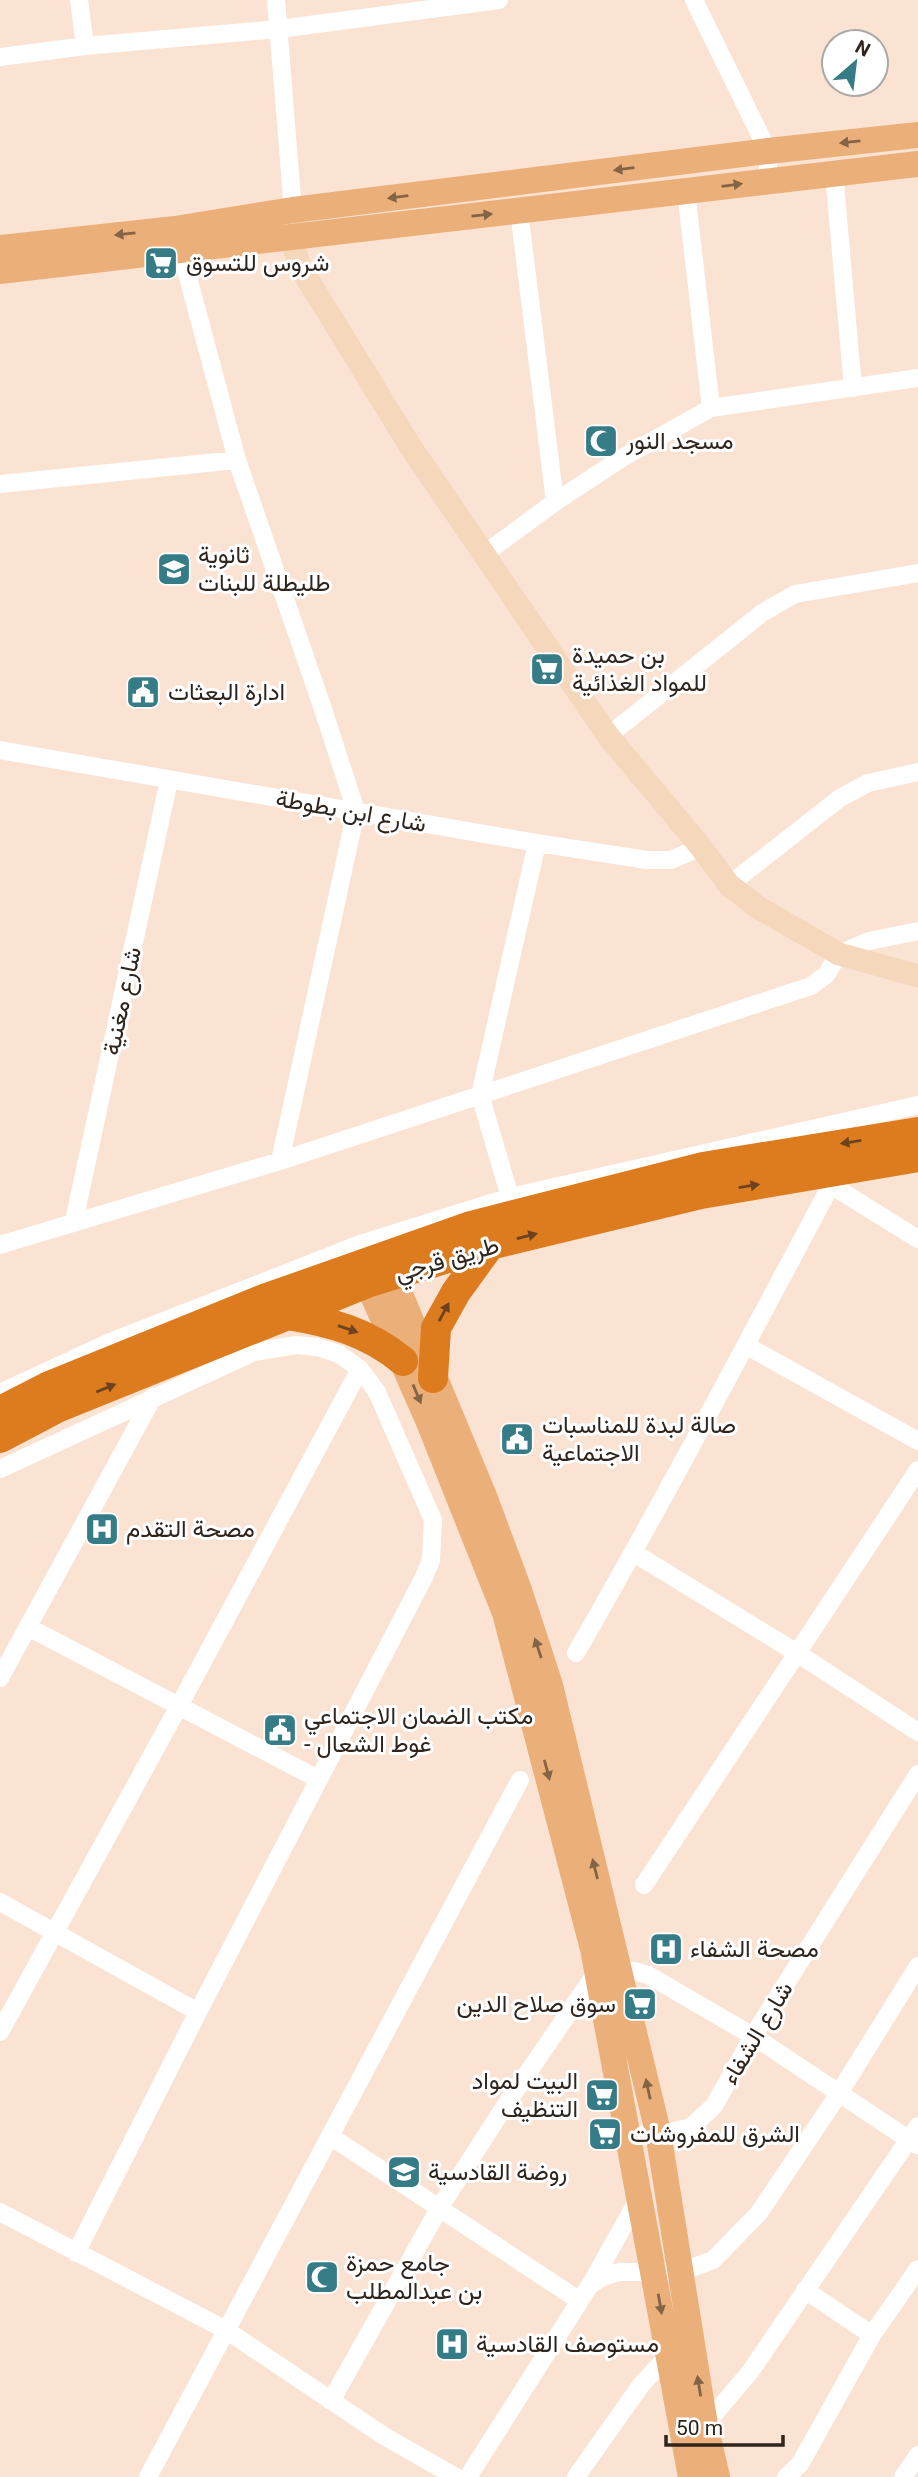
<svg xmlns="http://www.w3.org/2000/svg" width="918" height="2477" font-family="Roboto,Vazirmatn,sans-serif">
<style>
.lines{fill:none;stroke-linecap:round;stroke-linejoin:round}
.street{stroke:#fff;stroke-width:18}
.secondary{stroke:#f5d7bc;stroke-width:23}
.primary{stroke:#ebb079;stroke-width:26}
.highway{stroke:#dd7b1f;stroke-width:30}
.oneway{fill:#846446}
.oneway2{fill:#6c431e}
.labels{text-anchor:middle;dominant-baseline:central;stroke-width:6;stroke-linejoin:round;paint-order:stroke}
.poi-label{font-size:24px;fill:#2f251d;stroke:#fff;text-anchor:start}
.street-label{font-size:24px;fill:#2f251d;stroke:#fff}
</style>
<rect width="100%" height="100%" fill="#fbe3d3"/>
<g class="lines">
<path class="street" d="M 79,0 L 85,46
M 276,0 L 293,210
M 694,0 L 768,151 L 768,181
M 0,57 L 85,46 L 279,29 L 499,0
M 834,173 L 853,388
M 686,191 L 711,408
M 519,211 L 555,502
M 178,240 L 237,460 L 322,706 L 356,811 L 280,1161
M 0,484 L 237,460
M 483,555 L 555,502 L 622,458 L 711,408 L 918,378
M 608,736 L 762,613 L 795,594 L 918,573
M 0,750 L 537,843 L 647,860 L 671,860 L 701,847
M 729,885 L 840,798 L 868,783 L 918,772
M 831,1185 L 918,1239
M 510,1197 L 480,1095 L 537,843
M 74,1221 L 169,780
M 0,1245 L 280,1161 L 811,986 L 826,975 L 839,954 L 869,941 L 918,931
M 747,1346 L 918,1441
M 0,1393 L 108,1343 L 363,1243 L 510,1197 L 918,1105
M 0,1469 L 254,1352 L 296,1345 L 317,1347 L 339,1354 L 360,1369 L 377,1392 L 433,1520 L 431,1560 L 424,1577 L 198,2012 L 76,2253
M 634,1553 L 797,1653 L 918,1732
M 28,1627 L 318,1779
M 576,1653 C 667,1495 752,1333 838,1172
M 0,1678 L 153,1397
M 644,1885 L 918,1470
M 0,1902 L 198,2012
M 621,1971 L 634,1971 L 648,1975 L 753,2036 L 917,2145
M 0,2032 L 179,1706 L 360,1369
M 330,2136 L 580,2301
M 628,2136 L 671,2132 L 691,2127 L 714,2106 L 753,2036 L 918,1774
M 0,2212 L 226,2330 L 384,2436 L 456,2477
M 591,2284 L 639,2198
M 805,2290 L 872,2335
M 331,2401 L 440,2207 L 501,2112 L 596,1973
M 705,2425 L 750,2372 L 918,2126
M 148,2477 L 520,1780
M 468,2477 L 590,2285 L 603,2277 L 619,2272 L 681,2272 L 713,2260 L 759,2213 L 838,2095 L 918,1966
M 576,2477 L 641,2385 L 669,2355
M 786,2477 L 800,2464 L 872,2335 L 918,2269
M 903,2477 L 918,2455"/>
<path class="secondary" d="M 292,220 L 291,236 L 299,265 L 410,446 L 608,736 L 701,847 L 729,885 L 759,908 L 839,954 L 918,976"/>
<path class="primary" d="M 0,248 L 175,229 L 293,210 L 768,151 L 918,135
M 0,271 L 918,164
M 385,1258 L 484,1496 L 519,1590 L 550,1685 L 658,2132 L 705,2425 L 717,2477
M 360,1266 L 428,1420 L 505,1613 L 593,1949 L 691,2477"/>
<path class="highway" d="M 287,1315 C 331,1322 368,1332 403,1361
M 433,1378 L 436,1328 L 456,1292 L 490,1245
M 0,1411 L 47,1387 L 264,1299 L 471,1226 L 703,1167 L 918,1132
M 0,1438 L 59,1407 L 367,1283 L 490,1245 L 701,1194 L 918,1157"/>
</g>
<defs><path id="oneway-solid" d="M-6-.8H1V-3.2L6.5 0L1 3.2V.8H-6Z" transform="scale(1.75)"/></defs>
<g class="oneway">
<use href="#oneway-solid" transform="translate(850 142) rotate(174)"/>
<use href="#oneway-solid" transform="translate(624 169) rotate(173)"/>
<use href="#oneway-solid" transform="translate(732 185) rotate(-7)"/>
<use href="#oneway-solid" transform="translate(398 197) rotate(173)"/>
<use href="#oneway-solid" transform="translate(482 215) rotate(-6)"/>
<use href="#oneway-solid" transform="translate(125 234) rotate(174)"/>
<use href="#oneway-solid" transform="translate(417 1394) rotate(67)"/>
<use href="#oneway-solid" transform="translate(538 1648) rotate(-108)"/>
<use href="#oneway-solid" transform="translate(547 1770) rotate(75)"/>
<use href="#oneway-solid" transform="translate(595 1869) rotate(-104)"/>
<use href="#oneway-solid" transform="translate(648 2089) rotate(-102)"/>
<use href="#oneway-solid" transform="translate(660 2304) rotate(80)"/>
<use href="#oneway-solid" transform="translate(699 2386) rotate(-99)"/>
</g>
<g class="oneway2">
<use href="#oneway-solid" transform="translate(851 1142) rotate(171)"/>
<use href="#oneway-solid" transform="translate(749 1186) rotate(-9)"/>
<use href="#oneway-solid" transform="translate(527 1236) rotate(-14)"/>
<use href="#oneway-solid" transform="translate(444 1312) rotate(-62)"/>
<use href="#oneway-solid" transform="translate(348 1329) rotate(19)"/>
<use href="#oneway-solid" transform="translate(106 1388) rotate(-22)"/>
</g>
<defs>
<g id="supermarket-square" transform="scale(1.75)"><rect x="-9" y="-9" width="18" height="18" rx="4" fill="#357c86" stroke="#fff"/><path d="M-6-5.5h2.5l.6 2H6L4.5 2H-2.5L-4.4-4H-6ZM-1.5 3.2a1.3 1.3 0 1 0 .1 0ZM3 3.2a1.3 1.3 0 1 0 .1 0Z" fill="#fff"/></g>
<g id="mosque-square" transform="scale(1.75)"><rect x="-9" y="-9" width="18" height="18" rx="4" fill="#357c86" stroke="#fff"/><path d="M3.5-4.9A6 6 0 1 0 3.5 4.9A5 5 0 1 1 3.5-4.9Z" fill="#fff"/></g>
<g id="school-square" transform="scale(1.75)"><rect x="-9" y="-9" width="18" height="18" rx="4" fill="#357c86" stroke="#fff"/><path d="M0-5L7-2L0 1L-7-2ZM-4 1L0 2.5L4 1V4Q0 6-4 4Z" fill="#fff"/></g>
<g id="civic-square" transform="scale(1.75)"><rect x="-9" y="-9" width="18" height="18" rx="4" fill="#357c86" stroke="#fff"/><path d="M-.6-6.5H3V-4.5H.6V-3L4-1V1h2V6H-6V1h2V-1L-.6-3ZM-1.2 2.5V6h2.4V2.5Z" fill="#fff"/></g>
<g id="hospital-square" transform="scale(1.75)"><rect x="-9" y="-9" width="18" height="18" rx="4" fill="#357c86" stroke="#fff"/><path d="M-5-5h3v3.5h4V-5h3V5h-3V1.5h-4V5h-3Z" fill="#fff"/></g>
</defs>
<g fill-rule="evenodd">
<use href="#supermarket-square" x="161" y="263"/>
<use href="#mosque-square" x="601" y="441"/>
<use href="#school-square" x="174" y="569"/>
<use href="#supermarket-square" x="547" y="669"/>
<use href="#civic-square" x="143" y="692"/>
<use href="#civic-square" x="517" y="1439"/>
<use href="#hospital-square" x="102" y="1529"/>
<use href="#civic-square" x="280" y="1730"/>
<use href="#hospital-square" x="666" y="1949"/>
<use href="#supermarket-square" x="640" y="2004"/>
<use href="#supermarket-square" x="602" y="2095"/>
<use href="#supermarket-square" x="605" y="2134"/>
<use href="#school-square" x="404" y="2172"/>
<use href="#mosque-square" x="322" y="2277"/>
<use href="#hospital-square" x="452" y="2344"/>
</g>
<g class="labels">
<g class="poi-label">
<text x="186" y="263">شروس للتسوق</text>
<text x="626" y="441">مسجد النور</text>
<text x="198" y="555">ثانوية<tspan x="198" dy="28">طليطلة للبنات</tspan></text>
<text x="572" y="655">بن حميدة<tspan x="572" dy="28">للمواد الغذائية</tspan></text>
<text x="168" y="692">ادارة البعثات</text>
<text x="542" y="1425">صالة لبدة للمناسبات<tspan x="542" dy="28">الاجتماعية</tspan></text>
<text x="126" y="1529">مصحة التقدم</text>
<text x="304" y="1716">مكتب الضمان الاجتماعي<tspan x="304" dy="28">- غوط الشعال</tspan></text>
<text x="690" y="1949">مصحة الشفاء</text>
<text x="616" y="2004" text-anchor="end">سوق صلاح الدين</text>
<text x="578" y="2081" text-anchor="end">البيت لمواد<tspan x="578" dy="28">التنظيف</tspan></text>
<text x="630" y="2134">الشرق للمفروشات</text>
<text x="428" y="2172">روضة القادسية</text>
<text x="346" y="2263">جامع حمزة<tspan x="346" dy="28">بن عبدالمطلب</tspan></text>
<text x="476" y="2344">مستوصف القادسية</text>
</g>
<g class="street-label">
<text transform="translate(351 811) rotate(10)">شارع ابن بطوطة</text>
<text transform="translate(122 1001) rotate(-78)">شارع مغنية</text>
<text transform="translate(447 1259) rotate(-16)">طريق قرجي</text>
<text transform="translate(757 2033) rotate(-59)">شارع الشفاء</text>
</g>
</g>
<g transform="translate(855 63) rotate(28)"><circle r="33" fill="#ffffff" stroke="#aca8a5" stroke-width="2"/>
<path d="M0-5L12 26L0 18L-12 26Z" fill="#357c86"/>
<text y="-10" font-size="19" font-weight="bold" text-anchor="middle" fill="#2f251d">N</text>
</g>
<path d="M666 2435v10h117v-10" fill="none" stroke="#2f251d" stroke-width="3.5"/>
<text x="676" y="2435" font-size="21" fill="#2f251d" stroke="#ffffff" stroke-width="5" paint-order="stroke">50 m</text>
</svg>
